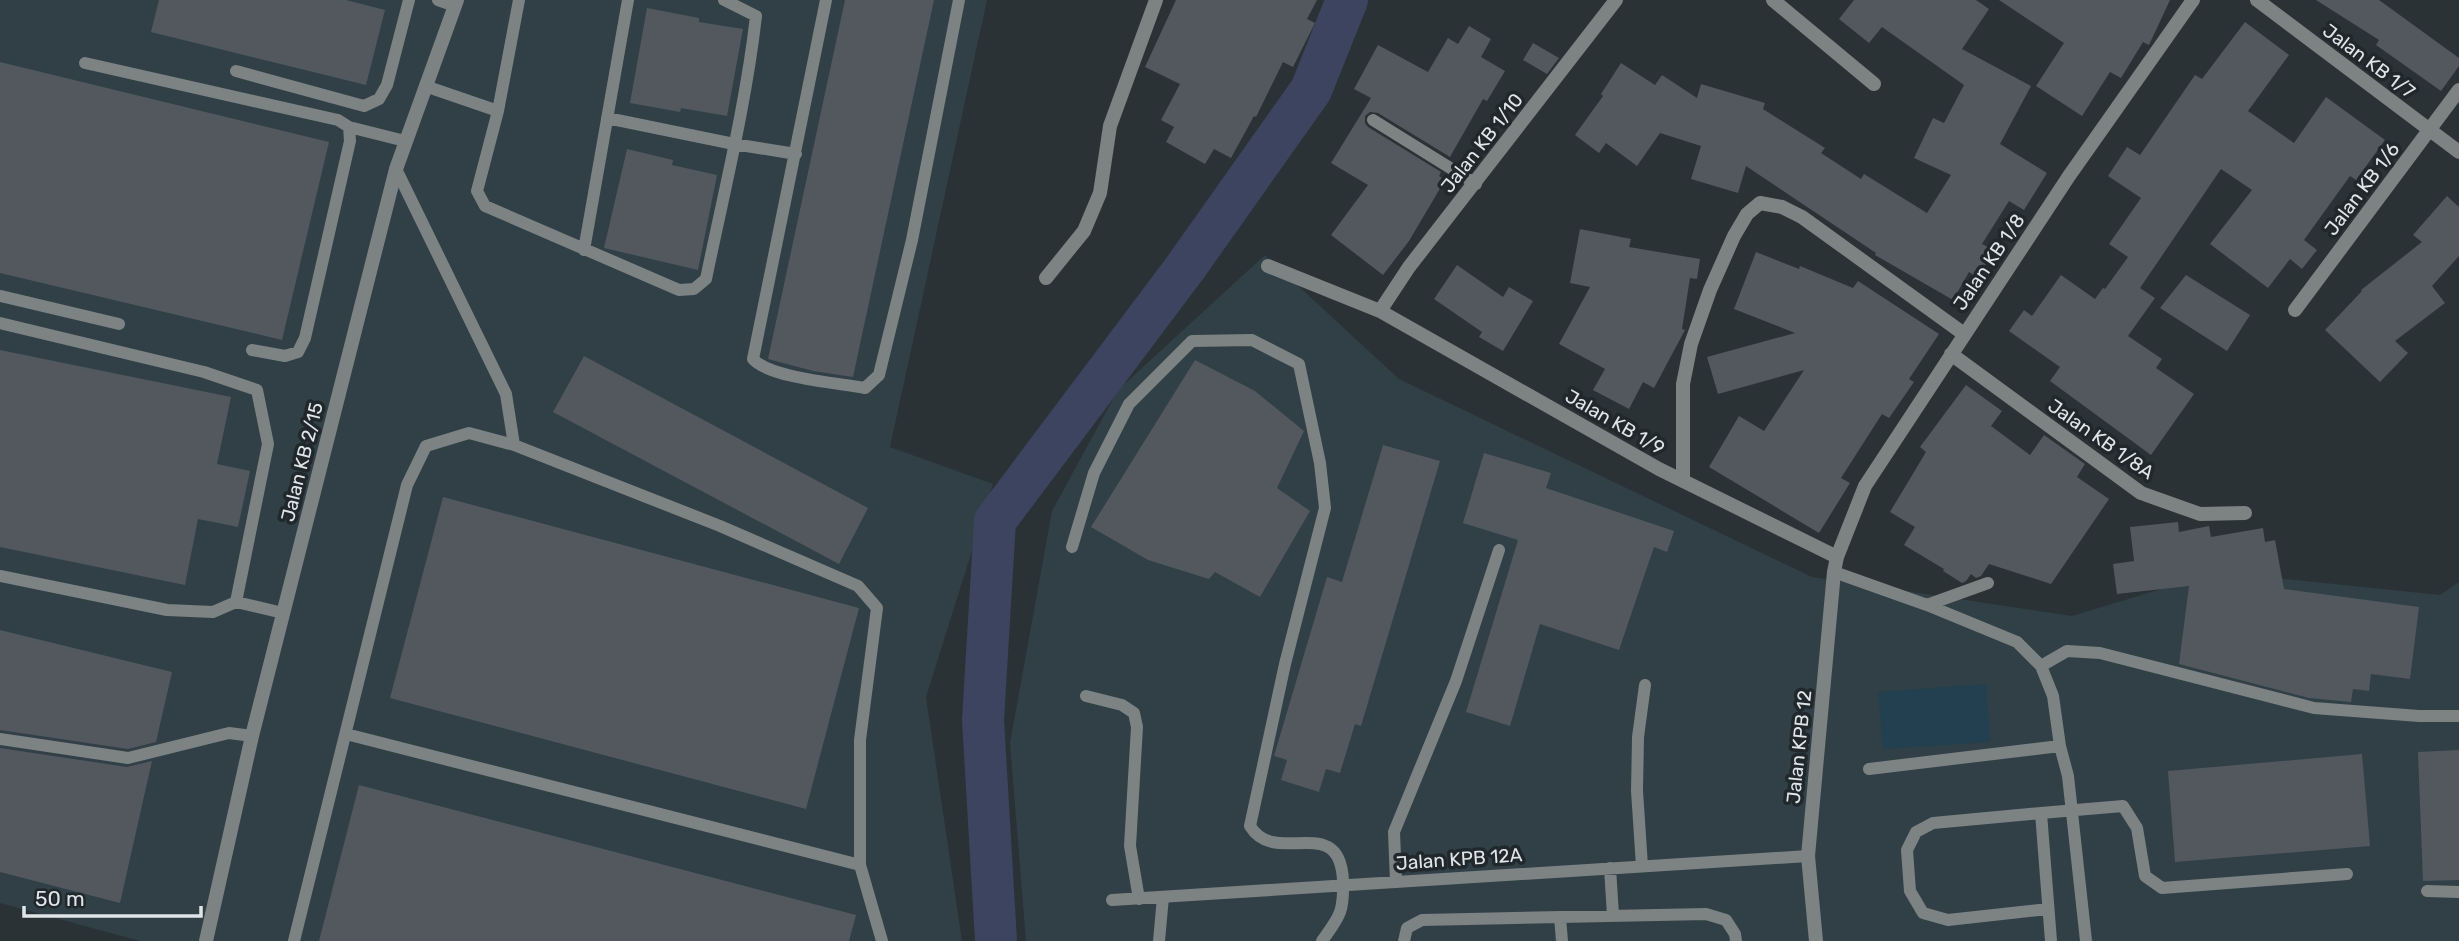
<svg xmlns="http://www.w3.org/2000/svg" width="2459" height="941" font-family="Rubik,sans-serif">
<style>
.built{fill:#313f47}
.green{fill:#22404f}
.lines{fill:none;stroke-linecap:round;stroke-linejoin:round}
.river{stroke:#3c445f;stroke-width:42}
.building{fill:#52585e}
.lane{stroke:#7d8282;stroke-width:12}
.street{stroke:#7d8282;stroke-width:14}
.labels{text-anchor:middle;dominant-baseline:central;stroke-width:7;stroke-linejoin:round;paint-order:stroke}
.street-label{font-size:19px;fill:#e0e6e8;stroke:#20282c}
</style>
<rect width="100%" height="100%" fill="#2a3236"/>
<path class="built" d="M 0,0 L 987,0 L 890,447 L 993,484 L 926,697 L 962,941 L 140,941 L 0,903 Z
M 1265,255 L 1399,379 L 1812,577 L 2072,616 L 2217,572 L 2440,595 L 2459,582 L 2459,941 L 1026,941 L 1010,743 L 1052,511 L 1118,390 Z"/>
<path class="green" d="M 1986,684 L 1990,742 L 1883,749 L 1878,692 Z"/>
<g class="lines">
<path class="river" d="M 996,941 L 983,720 L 995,521 L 1185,268 L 1311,90 L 1347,0"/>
</g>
<path class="building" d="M 159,0 L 346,0 L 385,10 L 366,85 L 151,32 Z
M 845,0 L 934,0 L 853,377 L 813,371 L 768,359 Z
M 1176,0 L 1317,0 L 1307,19 L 1315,23 L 1293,67 L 1283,62 L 1256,117 L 1254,116 L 1231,158 L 1214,149 L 1205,164 L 1166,142 L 1174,127 L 1161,120 L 1180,84 L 1145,67 Z
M 1854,0 L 1976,0 L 1989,9 L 1962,49 L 2031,86 L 2000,144 L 2047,173 L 2024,210 L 2009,201 L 1982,244 L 1994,250 L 1978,278 L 1969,272 L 1953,300 L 1875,255 L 1876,253 L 1746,166 L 1738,193 L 1691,179 L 1701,146 L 1660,133 L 1637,166 L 1606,143 L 1599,153 L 1575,135 L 1603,96 L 1601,94 L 1621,63 L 1655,85 L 1662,75 L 1697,98 L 1701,84 L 1765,103 L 1763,109 L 1825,148 L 1821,153 L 1861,179 L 1864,174 L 1927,213 L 1951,175 L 1914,158 L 1933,118 L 1944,123 L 1964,85 L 1882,27 L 1869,43 L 1839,19 Z
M 1999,0 L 2170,0 L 2149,45 L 2143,42 L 2121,78 L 2110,72 L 2082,116 L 2036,86 L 2064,43 Z
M 2316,0 L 2379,0 L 2459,58 L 2459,66 L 2441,91 L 2376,45 L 2379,40 Z
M 647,8 L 699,18 L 699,22 L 743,29 L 727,116 L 681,108 L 680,112 L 630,103 Z
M 2245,22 L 2289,55 L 2248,111 L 2294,143 L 2326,97 L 2385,140 L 2356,180 L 2350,176 L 2304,240 L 2317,250 L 2302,269 L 2290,259 L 2268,288 L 2210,244 L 2252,190 L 2221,169 L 2140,288 L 2155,298 L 2128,336 L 2162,359 L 2156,368 L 2194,394 L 2151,455 L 2050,381 L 2060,367 L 2009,331 L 2024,310 L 2032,316 L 2061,275 L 2095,299 L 2103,288 L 2105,289 L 2128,257 L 2109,244 L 2141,198 L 2108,176 L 2127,147 L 2140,155 L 2195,75 L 2202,79 Z
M 1469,26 L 1491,39 L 1481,57 L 1505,71 L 1487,101 L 1483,99 L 1450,157 L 1378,113 L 1370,112 L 1365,116 L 1365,123 L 1368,127 L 1441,172 L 1439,176 L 1445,180 L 1409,241 L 1383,275 L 1331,235 L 1368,185 L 1331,163 L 1371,98 L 1354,89 L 1378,45 L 1428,72 L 1448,38 L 1458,44 Z
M 1533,43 L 1559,58 L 1547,74 L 1523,60 Z
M 0,62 L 329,142 L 282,340 L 0,273 Z
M 627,149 L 673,160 L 672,165 L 717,175 L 698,270 L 604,248 Z
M 2447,196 L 2459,207 L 2459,256 L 2432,286 L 2445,303 L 2395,341 L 2408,353 L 2380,382 L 2325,330 L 2362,291 L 2361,290 L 2422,242 L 2413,235 Z
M 1580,229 L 1631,239 L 1629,247 L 1700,259 L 1697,279 L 1690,278 L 1682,329 L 1685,330 L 1654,388 L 1643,382 L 1629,409 L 1593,390 L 1605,369 L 1559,344 L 1590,287 L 1570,283 Z
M 1756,252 L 1799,269 L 1800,266 L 1853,288 L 1858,281 L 1939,334 L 1909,379 L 1914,382 L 1889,418 L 1882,414 L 1841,478 L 1850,483 L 1819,533 L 1709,467 L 1739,416 L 1764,431 L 1804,370 L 1718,394 L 1707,357 L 1795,333 L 1734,309 Z
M 1457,265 L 1503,297 L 1509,287 L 1533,301 L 1503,351 L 1479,337 L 1482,332 L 1434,299 Z
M 2186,275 L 2250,315 L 2227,351 L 2160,308 Z
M 0,350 L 231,397 L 217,464 L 250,471 L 238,527 L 198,519 L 185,585 L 0,547 Z
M 584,356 L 868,508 L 839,564 L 553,412 Z
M 1195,360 L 1255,391 L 1304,431 L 1277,488 L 1310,511 L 1260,597 L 1215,572 L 1209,579 L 1148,560 L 1091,527 Z
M 1966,385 L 2002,411 L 1991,426 L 2030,455 L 2044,435 L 2085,464 L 2077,477 L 2109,499 L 2051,584 L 1989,564 L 1981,576 L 1976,578 L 1971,574 L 1966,581 L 1962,583 L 1943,571 L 1944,569 L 1904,545 L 1915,527 L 1890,512 L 1926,452 L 1920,447 Z
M 1383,445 L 1440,461 L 1361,726 L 1355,724 L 1340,773 L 1326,769 L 1319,792 L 1281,780 L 1287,760 L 1274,756 L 1327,577 L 1342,582 Z
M 1484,453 L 1551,473 L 1546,488 L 1674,531 L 1667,552 L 1654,547 L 1619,650 L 1540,624 L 1510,726 L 1466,712 L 1518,540 L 1463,523 Z
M 443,497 L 859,608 L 806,809 L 390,698 Z
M 2178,522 L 2179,532 L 2209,526 L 2211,537 L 2263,528 L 2265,542 L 2275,540 L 2284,589 L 2419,607 L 2410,679 L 2371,674 L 2369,691 L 2353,689 L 2351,702 L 2309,698 L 2179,664 L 2189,586 L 2117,594 L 2113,564 L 2134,561 L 2130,527 Z
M 0,630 L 172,672 L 156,742 L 128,749 L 0,730 Z
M 0,748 L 127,767 L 152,761 L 120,903 L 0,872 Z
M 2459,750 L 2459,880 L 2423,881 L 2418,752 Z
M 2362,754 L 2370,846 L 2175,862 L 2168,771 Z
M 359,785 L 856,915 L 849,941 L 319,941 Z"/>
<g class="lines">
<path class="lane" d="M 438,0 L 455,6
M 826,0 L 753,359 C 770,378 838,383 865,388 L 879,375 L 912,240 L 959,0
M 85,63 L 338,120 L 349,127 L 405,141
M 236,71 L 364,106 L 379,99 L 387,85 L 409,0
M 425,86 L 498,111 L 477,191 L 485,206 L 679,290 L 694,289 L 706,279 C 724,192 746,104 756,16 L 724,0
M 498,111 L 519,0
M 607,118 L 734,144 L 796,154
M 1373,120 L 1476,184
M 396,169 L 506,394 L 514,445 L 720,526 L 858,586 L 877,608 L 860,740 L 860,865 L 882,941
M 584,250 L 628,0
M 1,296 L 119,324
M 0,323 L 204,372 L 257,390 L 268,444 L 236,602
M 252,350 L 285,356 L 298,352 L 305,338 L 350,141 L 349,127
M 1072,547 L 1094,473 L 1129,404 L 1192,341 L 1252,340 L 1299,364 L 1320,463 L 1325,508 L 1285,664 L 1250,826 C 1275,868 1340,811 1343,881 C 1344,913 1339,917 1322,941
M 1834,572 L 1927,605 L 2017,642 L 2041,666 L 2053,696 L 2060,746 L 2068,776 L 2086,941
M 0,576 L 167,610 L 213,612 L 236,602 L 283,613
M 1927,605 L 1988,583
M 2041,666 L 2067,651 L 2100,653 L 2314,708 L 2419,716 L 2459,716
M 1086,696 L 1122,705 L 1134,713 L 1137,727 L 1130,846 L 1139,899
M 346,734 L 860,865
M 0,739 L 128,758 L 229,733 L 252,736
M 1869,769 L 2060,746
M 2041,813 L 1933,823 L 1916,832 L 1907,850 L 1910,891 L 1923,913 L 1948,920 L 2048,909
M 1642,866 L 1637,791 L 1638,737 L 1645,685
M 1610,868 L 1613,915
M 1396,882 L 1394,832 L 1456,681 L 1499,550
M 2427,891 L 2459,892
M 1112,900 L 1808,856
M 1560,917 L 1562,941
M 294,941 L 407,485 L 426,446 L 469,433 L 514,445
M 1159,941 L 1163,897
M 1404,941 L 1407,928 L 1422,920 L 1706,914 L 1726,920 L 1735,934 L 1736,941
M 2051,941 L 2041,813 L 2123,806 L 2137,828 L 2145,876 L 2162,888 L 2347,874"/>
<path class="street" d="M 1773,0 L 1874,84
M 2257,0 L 2459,152
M 1268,266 L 1380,311 L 1659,469 L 1837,557
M 1046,278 L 1084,231 L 1100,193 L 1110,126 L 1156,0
M 2295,310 L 2459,90
M 1380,311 L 1409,267 L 1616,0
M 1951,354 L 2141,493 L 2200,514 L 2245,513
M 1683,481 L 1683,384 L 1691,344 L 1710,290 L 1734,236 L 1747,214 L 1760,203 L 1782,207 L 1802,217 L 1964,334
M 206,941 L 252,736 L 396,169 L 457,0
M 1816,941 L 1808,856 L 1834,572 L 1837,557 L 1865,486 L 2069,176 L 2193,0"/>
</g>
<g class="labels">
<g class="street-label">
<text transform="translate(2369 61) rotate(37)">Jalan KB 1/7</text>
<text transform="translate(1482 143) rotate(-52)">Jalan KB 1/10</text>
<text transform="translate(2362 189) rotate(-53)">Jalan KB 1/6</text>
<text transform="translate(1989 262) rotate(-56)">Jalan KB 1/8</text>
<text transform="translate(1615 422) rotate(30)">Jalan KB 1/9</text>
<text transform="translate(2101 439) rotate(35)">Jalan KB 1/8A</text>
<text transform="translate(302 462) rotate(-76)">Jalan KB 2/15</text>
<text transform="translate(1799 747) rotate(-84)">Jalan KPB 12</text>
<text transform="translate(1459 859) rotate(-4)">Jalan KPB 12A</text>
</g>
</g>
<path d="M24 906v10h177v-10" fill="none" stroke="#e0e6e8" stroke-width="3.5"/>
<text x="35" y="906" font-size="21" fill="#e0e6e8" stroke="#20282c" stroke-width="5" paint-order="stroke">50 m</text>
</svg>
